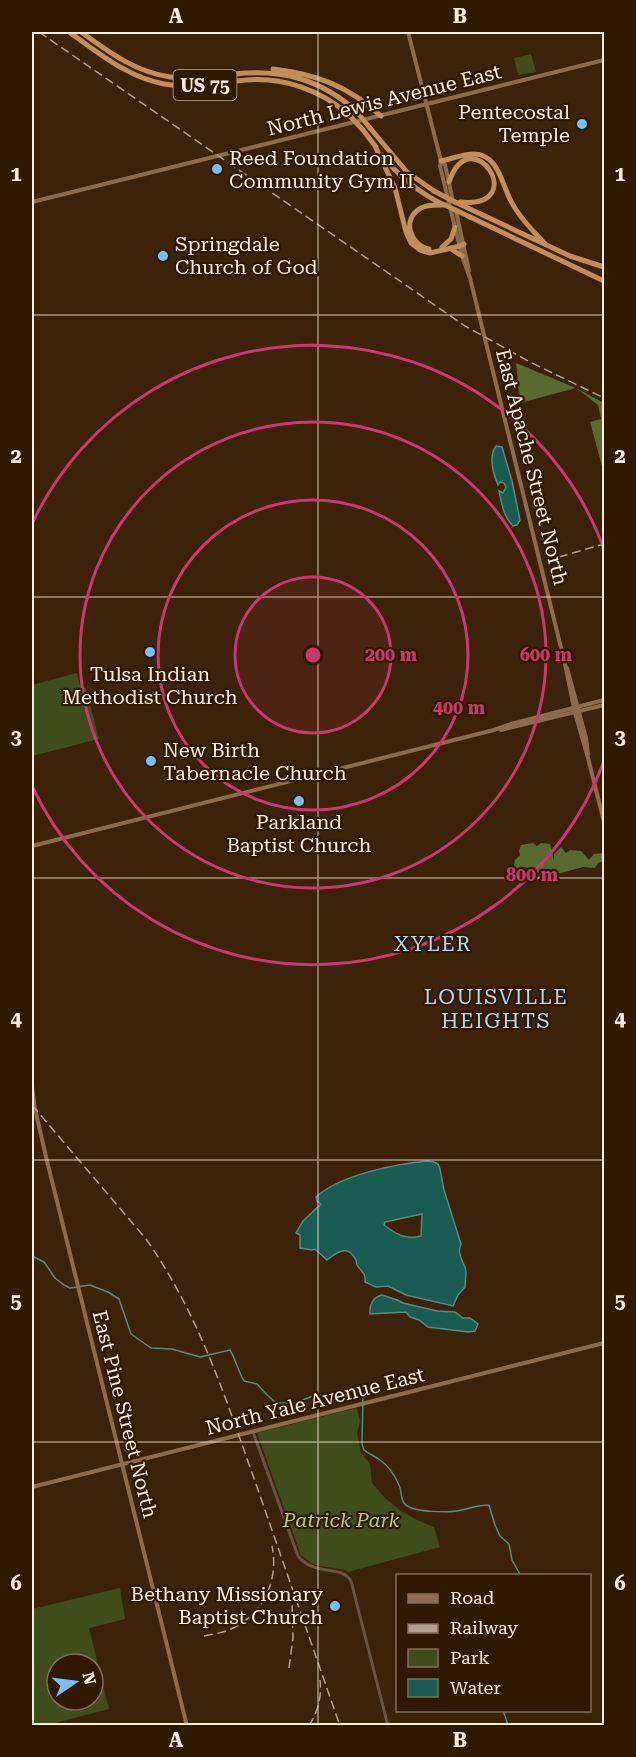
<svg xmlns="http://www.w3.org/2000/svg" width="636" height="1757" font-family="'Roboto Serif',serif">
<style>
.green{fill:#3f4d1c;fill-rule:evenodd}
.forest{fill:#596a31}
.water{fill:#185c54;stroke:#5d887e;stroke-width:1.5;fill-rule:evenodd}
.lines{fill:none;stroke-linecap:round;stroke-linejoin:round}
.stream{stroke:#5d887e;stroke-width:1.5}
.tertiary{stroke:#695441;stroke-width:3}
.secondary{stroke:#8d6b4d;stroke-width:4}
.motorway{stroke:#c18d5d;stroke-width:5}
.rail{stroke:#b49f8c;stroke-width:1.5;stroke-dasharray:9 4.5;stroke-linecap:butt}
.motorway-bridge{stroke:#c18d5d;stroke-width:5}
.grid{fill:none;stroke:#ffeddf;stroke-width:1.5;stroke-opacity:0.55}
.ring{fill:none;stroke:#cb386f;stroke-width:3}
.poi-dot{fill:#77bff7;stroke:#311800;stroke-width:2}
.labels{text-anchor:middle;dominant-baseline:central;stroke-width:4.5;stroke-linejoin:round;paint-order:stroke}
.shield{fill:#311800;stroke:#c1ad9c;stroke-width:1.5}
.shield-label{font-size:18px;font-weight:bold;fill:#ffeddf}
.street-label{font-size:20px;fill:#ffeddf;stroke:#311800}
.poi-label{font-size:20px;fill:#ffeddf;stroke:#311800;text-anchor:start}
.park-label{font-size:20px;font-style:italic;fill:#b3ce78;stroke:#311800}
.neighbourhood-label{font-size:21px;letter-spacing:1.5px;fill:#b0d7f7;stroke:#311800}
.centre{fill:#cb386f;stroke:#311800;stroke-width:3}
.ring-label{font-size:18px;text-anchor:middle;font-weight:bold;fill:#cb386f;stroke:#311800;stroke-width:4.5;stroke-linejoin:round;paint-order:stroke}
.neatline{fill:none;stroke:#ffeddf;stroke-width:2}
.grid-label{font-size:20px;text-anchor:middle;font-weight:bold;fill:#ffeddf}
</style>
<rect width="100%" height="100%" fill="#3b2208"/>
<path class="green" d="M 531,54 L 536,72 L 518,75 L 514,58 Z
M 77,673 L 80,686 L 86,688 L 99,739 L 32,756 L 32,685 Z
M 357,1408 L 360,1421 L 357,1433 L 361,1453 L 370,1464 L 372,1483 L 385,1498 L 400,1510 L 415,1519 L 434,1527 L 440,1547 L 348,1572 L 346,1570 L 314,1565 L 301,1555 L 257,1433 Z
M 120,1588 L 125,1619 L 89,1628 L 109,1709 L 47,1725 L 32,1725 L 32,1609 ZM 57,1664 L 93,1664 L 93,1700 L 57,1700 Z"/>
<path class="forest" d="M 516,363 L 576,388 L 604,403 L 604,466 L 602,466 L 590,422 L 601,419 L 598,405 L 576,388 L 520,403 Z
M 533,843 L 537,846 L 541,843 L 550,844 L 554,861 L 554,854 L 561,847 L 566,853 L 570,850 L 581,851 L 589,860 L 594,854 L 604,853 L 604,861 L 598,863 L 595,868 L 583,867 L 532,881 L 534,877 L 545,875 L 547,872 L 545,871 L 539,873 L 532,872 L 531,869 L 524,867 L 521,868 L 522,871 L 515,873 L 513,870 L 515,860 L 520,855 L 519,851 L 521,845 Z"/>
<path class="water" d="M 496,446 L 502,447 L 512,481 L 520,520 L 517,525 L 513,526 C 503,516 502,504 499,491 L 503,493 L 506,487 L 504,483 L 500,482 L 498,485 C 493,473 488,457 496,446 Z
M 427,1161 L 434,1162 L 438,1164 L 440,1169 L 444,1190 L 461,1244 C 456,1255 465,1262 466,1272 C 466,1277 465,1283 465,1287 L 458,1295 L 453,1306 L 406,1295 L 388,1286 L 376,1287 L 365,1282 C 366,1272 361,1272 357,1265 C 356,1263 357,1262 356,1260 C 348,1244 337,1252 327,1260 L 315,1249 L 312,1250 L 300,1248 L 300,1235 L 296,1233 L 303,1221 L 321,1204 L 317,1201 L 316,1197 C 340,1175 395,1164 427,1161 ZM 422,1214 L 421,1236 C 405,1240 396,1234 384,1225 L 385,1222 Z
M 382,1295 L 397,1300 L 403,1303 L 437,1311 L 455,1312 L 463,1318 L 470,1318 L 478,1324 L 475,1331 L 468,1332 L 428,1327 L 419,1320 L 410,1317 L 406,1312 L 370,1314 C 369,1305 373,1297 382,1295 Z"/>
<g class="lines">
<path class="stream" d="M 32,1256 L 44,1262 L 55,1278 L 64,1285 L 70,1288 L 90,1285 L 108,1292 L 119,1299 L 131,1334 L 151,1348 L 172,1349 L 200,1357 L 230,1350 C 236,1360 238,1371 244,1381 L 257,1384 L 267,1395 L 276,1403 L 294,1403 L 316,1395 L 331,1395 L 348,1388 L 356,1388 L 363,1394 L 362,1444 L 364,1450 C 369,1454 375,1456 380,1460 C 389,1466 395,1476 399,1485 C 402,1491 400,1497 404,1503 C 411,1513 450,1513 462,1510 C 471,1508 479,1505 489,1505 L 495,1525 L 500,1536 L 509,1544 L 512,1560 L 521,1576
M 503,1710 L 508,1725 L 513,1726"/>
<path class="tertiary" d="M 253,1432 L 298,1556 C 315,1577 341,1564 351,1581 L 388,1726"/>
<path class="secondary" d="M 408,32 L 441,161 L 440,166 L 462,256 L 470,278 L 565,664 L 575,713 L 588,758 L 604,822
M 441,161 L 445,165 L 453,201
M 32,202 L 604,60
M 456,211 L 469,271
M 567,668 L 586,738 L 588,754
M 501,730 L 604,705
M 32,846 L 494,730 L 511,724 L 604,700
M 32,1086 L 35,1109 L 47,1161 L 187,1726
M 32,1487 L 604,1343"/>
<path class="motorway" d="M 69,32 C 99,53 127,77 164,84 C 192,89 219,83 246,80 C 284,77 320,90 348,114
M 81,32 C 109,52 135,72 170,77 C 192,80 213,77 234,74 C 282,69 321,79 357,112
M 273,69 C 316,74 348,86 381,116
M 370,128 L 407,172 L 434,191
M 363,130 L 376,147
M 375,146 L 395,188 L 406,232 L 411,243 L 420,250 L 430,253 L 460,246 L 464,244
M 382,155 C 399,177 418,192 444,205
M 441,161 C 451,159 463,154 474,154 C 499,154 502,186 512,203 C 520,219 533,230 545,244
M 449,182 C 471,117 532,209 460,202
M 455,202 L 570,256 L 604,267
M 470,217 L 604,281
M 442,247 L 451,239 L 455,227
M 429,249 C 410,245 401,219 421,208 C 428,204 437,205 445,205
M 451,249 L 462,256"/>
<path class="rail" d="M 39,32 L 465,326 L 530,362 L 604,398
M 559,557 L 604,544
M 32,1105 L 146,1239 C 200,1316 225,1397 256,1484 C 284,1565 312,1645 340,1726
M 204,1636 C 213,1634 223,1633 231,1629 C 264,1614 279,1580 272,1546
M 289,1668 L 293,1638 L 292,1599
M 309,1726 C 318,1711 322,1697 320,1680"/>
<path class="motorway-bridge" d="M 357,112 L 370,128
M 348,114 L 363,130
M 434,191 L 455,202
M 445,205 L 470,217"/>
</g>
<path class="grid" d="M 318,32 L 318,1726M 32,315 L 604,315M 32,597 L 604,597M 32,878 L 604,878M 32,1160 L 604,1160M 32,1442 L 604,1442"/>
<circle cx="313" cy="655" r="78" fill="#cb386f" fill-opacity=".12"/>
<g class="ring">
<circle cx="313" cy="655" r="78"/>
<circle cx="313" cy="655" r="155"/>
<circle cx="313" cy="655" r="233"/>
<path d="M604 761A310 310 0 0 1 32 786M32 524A310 310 0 0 1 604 549"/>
</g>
<g class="poi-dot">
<circle cx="582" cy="124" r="6"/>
<circle cx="217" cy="169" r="6"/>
<circle cx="163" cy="256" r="6"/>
<circle cx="150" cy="652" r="6"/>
<circle cx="151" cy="761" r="6"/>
<circle cx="299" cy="801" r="6"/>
<circle cx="335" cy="1606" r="6"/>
</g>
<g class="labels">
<rect class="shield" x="173.5" y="70" width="63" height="30" rx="4.5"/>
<g class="shield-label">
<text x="205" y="85">US 75</text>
</g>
<g class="street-label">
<text transform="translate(384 100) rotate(-14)">North Lewis Avenue East</text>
<text transform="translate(532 467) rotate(76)">East Apache Street North</text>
<text transform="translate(315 1401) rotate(-14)">North Yale Avenue East</text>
<text transform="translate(125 1414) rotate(76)">East Pine Street North</text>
</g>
<g class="poi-label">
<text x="570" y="112" text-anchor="end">Pentecostal<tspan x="570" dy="23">Temple</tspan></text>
<text x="229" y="158">Reed Foundation<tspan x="229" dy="23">Community Gym II</tspan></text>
<text x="175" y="244">Springdale<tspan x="175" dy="23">Church of God</tspan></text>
<text x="150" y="674" text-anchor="middle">Tulsa Indian<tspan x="150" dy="23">Methodist Church</tspan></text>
<text x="163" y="750">New Birth<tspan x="163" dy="23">Tabernacle Church</tspan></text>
<text x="299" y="822" text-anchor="middle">Parkland<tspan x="299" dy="23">Baptist Church</tspan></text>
<text x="323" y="1594" text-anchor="end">Bethany Missionary<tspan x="323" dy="23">Baptist Church</tspan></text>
</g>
<g class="park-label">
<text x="341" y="1520">Patrick Park</text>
</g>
<g class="neighbourhood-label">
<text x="433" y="944">XYLER</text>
<text x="496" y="997">LOUISVILLE<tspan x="496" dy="24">HEIGHTS</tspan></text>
</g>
</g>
<circle cx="313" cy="655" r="9" class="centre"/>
<g class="ring-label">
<text x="391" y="661">200 m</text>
<text x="546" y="661">600 m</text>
<text x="459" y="714">400 m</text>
<text x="532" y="881">800 m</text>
</g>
<rect width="636" height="1757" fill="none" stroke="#311800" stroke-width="66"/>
<rect x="396" y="1574" width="195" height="138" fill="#311800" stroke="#836d59" stroke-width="1.5"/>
<rect x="408" y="1594" width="30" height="9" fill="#8d6b4d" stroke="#836d59" stroke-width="1.5"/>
<text x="450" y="1604" font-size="18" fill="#ffeddf">Road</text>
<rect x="408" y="1624" width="30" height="9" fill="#b49f8c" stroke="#836d59" stroke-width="1.5"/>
<text x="450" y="1634" font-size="18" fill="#ffeddf">Railway</text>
<rect x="408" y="1649" width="30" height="18" fill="#3f4d1c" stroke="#836d59" stroke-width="1.5"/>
<text x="450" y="1664" font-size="18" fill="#ffeddf">Park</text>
<rect x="408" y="1679" width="30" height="18" fill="#185c54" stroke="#836d59" stroke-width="1.5"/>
<text x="450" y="1694" font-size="18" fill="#ffeddf">Water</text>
<g transform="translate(75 1682) rotate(76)"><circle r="28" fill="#311800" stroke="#836d59" stroke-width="1.5"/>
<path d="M0-4.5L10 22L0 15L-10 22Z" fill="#77bff7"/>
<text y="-9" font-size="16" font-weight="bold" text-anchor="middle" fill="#ffeddf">N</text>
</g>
<rect x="33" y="33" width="570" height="1691" class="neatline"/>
<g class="grid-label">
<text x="176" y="23">A</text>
<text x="460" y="23">B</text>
<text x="16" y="181">1</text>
<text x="620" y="181">1</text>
<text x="16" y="463">2</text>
<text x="620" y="463">2</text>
<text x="16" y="744">3</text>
<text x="620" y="744">3</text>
<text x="16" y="1026">4</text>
<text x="620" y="1026">4</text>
<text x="16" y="1308">5</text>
<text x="620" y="1308">5</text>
<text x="16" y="1590">6</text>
<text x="620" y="1590">6</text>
<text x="176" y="1747">A</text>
<text x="460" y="1747">B</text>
</g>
</svg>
